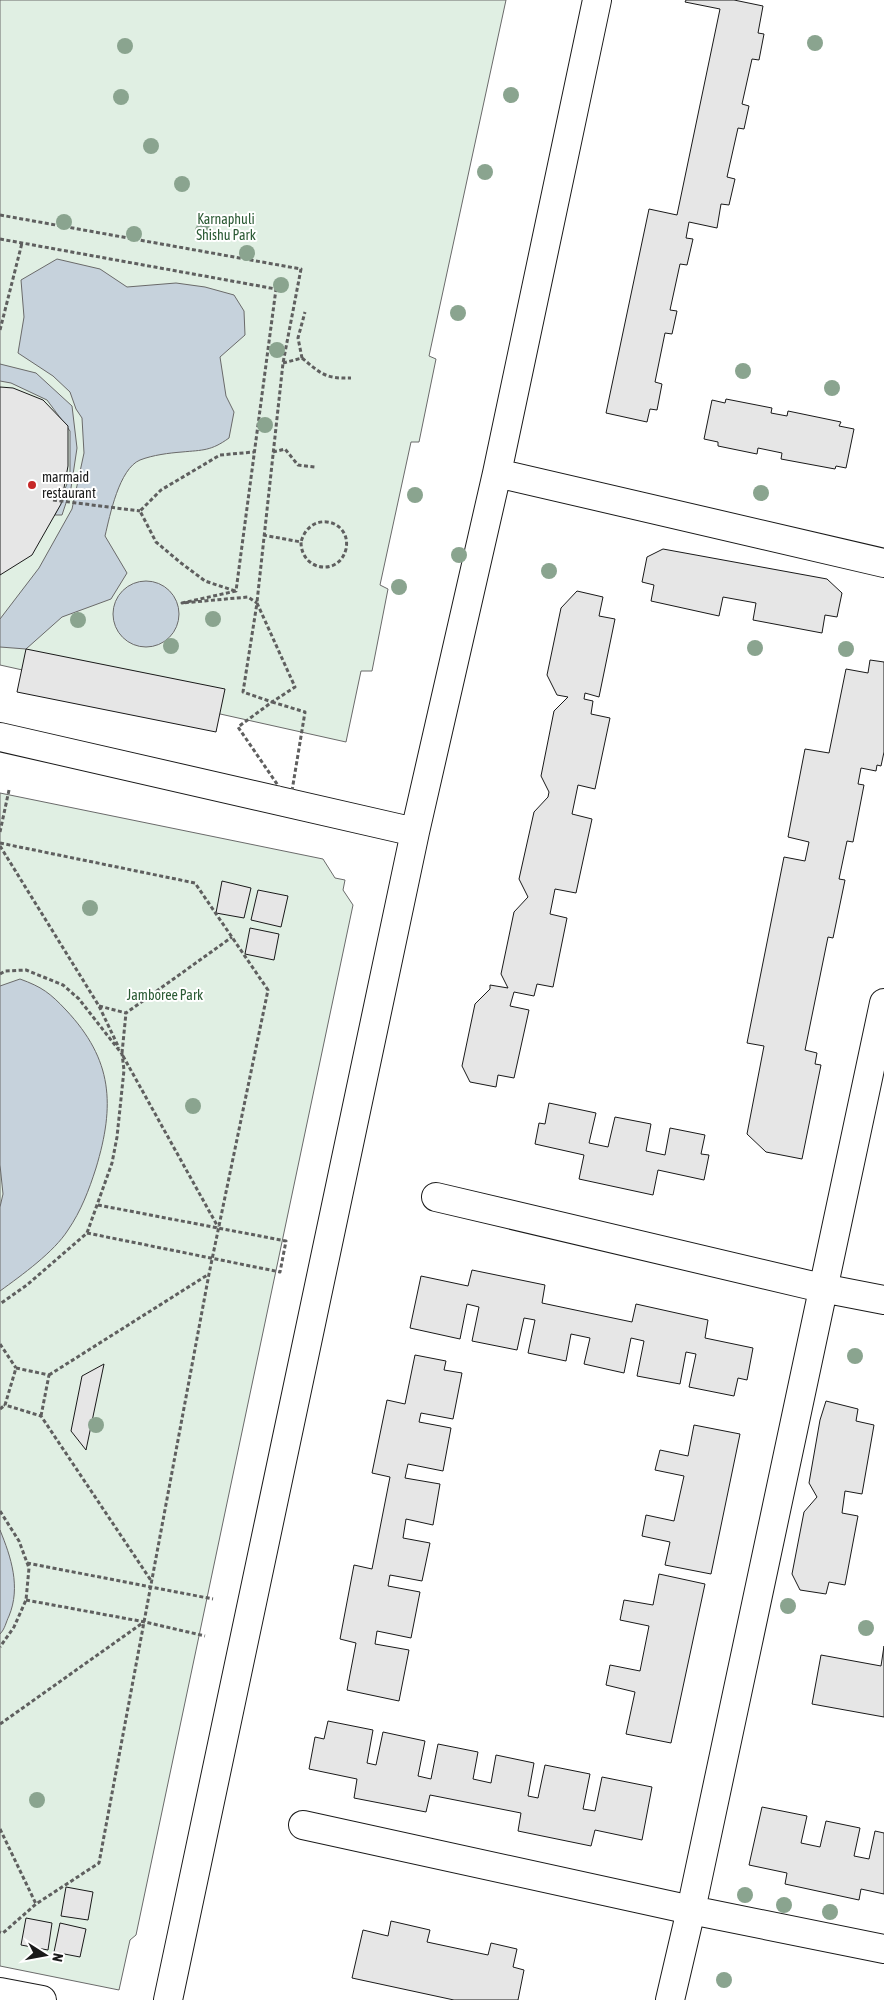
<svg xmlns="http://www.w3.org/2000/svg" width="884" height="2000" font-family="'Asap Condensed',sans-serif">
<style>
.green{fill:#e0efe3;stroke:#6a6a6a}
.water{fill:#c6d2dc;stroke:#6a6a6a}
.building{fill:#e6e6e6;stroke:#1a1a1a}
.lines{fill:none;stroke-linecap:round;stroke-linejoin:round}
.minor-casing{stroke:#1a1a1a;stroke-width:30}
.path{stroke:#5f5f5f;stroke-width:3;stroke-dasharray:4 2.5;stroke-linecap:butt}
.minor{stroke:#fff;stroke-width:28}
.tree{fill:#8aa48f}
.poi-dot{fill:#c62828;stroke:#fff;stroke-width:2}
.labels{text-anchor:middle;dominant-baseline:central;stroke-width:4;stroke-linejoin:round;paint-order:stroke}
.park-label{font-size:14px;fill:#2b5a34;stroke:#fff}
.poi-label{font-size:14px;fill:#1a1a1a;stroke:#fff;text-anchor:start}
</style>
<rect width="100%" height="100%" fill="#fff"/>
<path class="green" d="M 0,0 L 506,0 L 429,356 L 436,359 L 419,442 L 411,442 L 380,585 L 388,589 L 372,671 L 361,671 L 346,742 L 0,665 Z
M 0,793 L 323,859 L 335,878 L 345,880 L 343,890 L 353,905 L 136,1935 L 130,1940 L 119,1990 L 0,1966 Z"/>
<path class="water" d="M 57,259 L 100,269 L 127,287 L 176,283 L 205,287 L 234,295 L 244,311 L 245,335 L 220,357 L 226,396 L 234,412 L 229,438 C 211,451 203,450 182,452 C 169,453 153,455 140,460 C 119,469 110,515 105,536 L 127,573 L 111,599 L 62,617 L 26,649 L 0,647 L 0,619 L 39,568 L 72,509 L 84,453 L 82,418 L 76,409 L 70,392 L 53,376 L 18,353 L 24,317 L 21,280 Z
M 0,364 L 36,373 L 72,406 L 77,448 L 71,488 L 62,515 L 55,515 L 70,476 L 70,431 L 47,400 L 11,383 L 0,381 Z
M113 614a33 33 0 1 1 66 0a33 33 0 1 1-66 0Z
M 20,979 C 42,987 50,993 66,1010 C 113,1060 115,1105 96,1168 C 89,1190 81,1211 68,1230 C 54,1252 22,1275 0,1291 L 0,1207 L 3,1194 L 0,1165 L 0,986 Z
M 0,1530 C 11,1557 21,1587 9,1616 C 6,1622 5,1629 0,1634 Z"/>
<path class="building" d="M 686,0 L 734,0 L 763,6 L 758,33 L 764,34 L 759,60 L 752,59 L 742,104 L 749,106 L 744,129 L 738,128 L 727,177 L 735,179 L 729,205 L 721,204 L 717,228 L 689,222 L 686,238 L 693,239 L 687,265 L 680,264 L 670,310 L 677,311 L 672,334 L 665,333 L 655,382 L 662,384 L 657,410 L 650,409 L 647,422 L 606,413 L 649,209 L 677,215 L 720,9 L 685,2 Z
M 0,387 L 13,388 L 43,400 L 68,426 L 68,466 L 61,504 L 32,555 L 0,575 Z
M 726,399 L 772,408 L 771,413 L 787,416 L 788,411 L 841,422 L 839,426 L 854,429 L 846,468 L 836,466 L 835,469 L 781,459 L 782,453 L 758,448 L 757,454 L 718,446 L 718,442 L 704,439 L 712,400 L 725,403 Z
M 663,549 L 827,579 L 842,593 L 837,617 L 825,615 L 822,633 L 753,620 L 756,603 L 723,597 L 719,616 L 651,601 L 654,585 L 642,582 L 647,557 Z
M 577,591 L 603,597 L 599,616 L 615,619 L 599,697 L 585,693 L 584,699 L 593,701 L 591,714 L 610,718 L 595,789 L 578,785 L 572,814 L 592,819 L 576,893 L 555,889 L 550,914 L 567,918 L 553,987 L 537,984 L 534,996 L 514,992 L 510,1006 L 529,1010 L 514,1078 L 498,1075 L 496,1087 L 470,1082 L 462,1066 L 475,1004 L 490,989 L 490,985 L 508,988 L 501,974 L 514,912 L 528,897 L 519,879 L 534,812 L 548,797 L 549,792 L 541,776 L 554,711 L 568,697 L 557,695 L 547,675 L 561,608 Z
M 26,649 L 225,689 L 216,732 L 17,692 Z
M 870,660 L 884,662 L 884,752 L 881,766 L 877,765 L 876,771 L 861,768 L 858,784 L 864,785 L 853,842 L 847,841 L 839,879 L 845,880 L 833,938 L 828,937 L 805,1050 L 817,1053 L 815,1064 L 821,1065 L 802,1159 L 766,1152 L 747,1134 L 764,1046 L 747,1043 L 784,857 L 805,861 L 809,842 L 788,837 L 805,749 L 829,753 L 846,669 L 868,673 Z
M 222,881 L 251,888 L 244,918 L 216,913 Z
M 258,890 L 288,896 L 281,927 L 251,920 Z
M 250,928 L 279,934 L 274,960 L 245,954 Z
M 549,1103 L 596,1113 L 589,1143 L 608,1147 L 615,1117 L 651,1124 L 646,1151 L 665,1155 L 670,1128 L 705,1135 L 701,1154 L 709,1155 L 704,1180 L 658,1170 L 653,1195 L 579,1179 L 584,1155 L 535,1144 L 539,1123 L 545,1124 Z
M 472,1270 L 545,1285 L 542,1303 L 632,1322 L 636,1304 L 708,1320 L 705,1338 L 753,1348 L 747,1380 L 738,1378 L 734,1396 L 689,1387 L 696,1354 L 686,1352 L 680,1384 L 637,1376 L 644,1341 L 631,1338 L 624,1373 L 584,1364 L 590,1338 L 571,1334 L 566,1361 L 528,1353 L 535,1320 L 524,1318 L 517,1350 L 472,1341 L 479,1307 L 467,1304 L 460,1339 L 410,1328 L 421,1276 L 468,1286 Z
M 415,1355 L 446,1361 L 444,1370 L 462,1373 L 453,1419 L 421,1413 L 419,1422 L 451,1428 L 443,1471 L 408,1464 L 405,1478 L 440,1484 L 433,1525 L 406,1519 L 403,1538 L 430,1543 L 422,1581 L 390,1575 L 388,1586 L 420,1592 L 411,1638 L 377,1631 L 375,1644 L 409,1650 L 399,1701 L 347,1690 L 356,1643 L 340,1639 L 354,1565 L 372,1569 L 390,1477 L 372,1473 L 387,1400 L 405,1404 Z
M 104,1364 L 86,1450 L 71,1431 L 82,1376 Z
M 826,1401 L 858,1409 L 856,1421 L 874,1425 L 862,1494 L 845,1491 L 842,1513 L 858,1516 L 845,1585 L 829,1582 L 826,1594 L 800,1590 L 792,1574 L 804,1512 L 817,1497 L 809,1483 L 820,1420 Z
M 694,1425 L 740,1434 L 711,1574 L 665,1565 L 670,1542 L 642,1536 L 646,1515 L 674,1521 L 684,1476 L 655,1470 L 660,1450 L 688,1456 Z
M 659,1574 L 705,1584 L 671,1743 L 626,1734 L 635,1692 L 606,1685 L 610,1665 L 640,1671 L 649,1626 L 620,1620 L 624,1600 L 653,1605 Z
M 884,1646 L 884,1717 L 812,1704 L 821,1655 L 881,1666 Z
M 328,1721 L 373,1730 L 367,1763 L 376,1765 L 383,1732 L 425,1741 L 418,1776 L 431,1779 L 438,1744 L 478,1752 L 473,1779 L 491,1783 L 496,1755 L 534,1763 L 528,1796 L 538,1798 L 545,1765 L 590,1774 L 583,1809 L 595,1811 L 602,1777 L 652,1787 L 642,1840 L 595,1830 L 591,1846 L 518,1831 L 521,1813 L 430,1795 L 426,1812 L 354,1798 L 357,1779 L 309,1769 L 315,1737 L 324,1739 Z
M 762,1807 L 807,1816 L 801,1843 L 820,1847 L 826,1821 L 860,1828 L 854,1856 L 869,1859 L 875,1831 L 884,1833 L 884,1894 L 861,1889 L 859,1900 L 785,1884 L 787,1873 L 749,1865 Z
M 66,1887 L 93,1892 L 88,1920 L 61,1916 Z
M 26,1918 L 52,1923 L 48,1950 L 21,1945 Z
M 391,1921 L 430,1930 L 427,1942 L 488,1955 L 491,1943 L 517,1949 L 513,1967 L 524,1970 L 518,2000 L 454,2000 L 352,1978 L 363,1930 L 388,1936 Z
M 60,1923 L 86,1929 L 80,1957 L 54,1952 Z"/>
<g class="lines">
<g class="minor-casing">
<path id="minor" d="M 497,473 L 884,563
M 0,737 L 415,832
M 884,1003 L 691,1910 L 884,1949
M 436,1197 L 822,1288 L 884,1300
M 303,1825 L 691,1910 L 670,2000
M 0,1992 L 42,2000
M 168,2000 L 415,832 L 497,473 L 597,0"/>
</g>
<path class="path" d="M 0,215 L 301,269 L 283,363 L 257,602
M 0,239 L 276,289 L 236,591 L 182,603 L 248,597 L 257,603
M 0,330 L 22,243
M 302,358 C 321,374 326,379 351,378
M 283,363 L 302,358 L 298,338 L 305,312
M 273,452 L 285,449 L 298,465 L 315,467
M 53,500 L 140,511
M 263,535 L 301,542 C 301,571 339,577 346,549 C 352,520 310,509 301,542
M 235,591 L 205,581 L 181,563 L 156,542 L 140,511 L 161,490 L 220,455 L 254,452
M 257,603 L 295,687 L 272,702 L 243,692 Z
M 272,702 L 305,712 L 290,803 L 238,727 Z
M 0,832 L 9,790
M 0,843 L 195,883 L 268,990 L 209,1274 L 99,1863 L 36,1904 L 3,1933 L 0,1932
M 0,846 L 99,1006 L 119,1048
M 0,974 L 5,971 L 26,970 L 63,985 L 79,999 L 122,1054 L 124,1070 L 117,1137 L 112,1163 L 87,1233 L 27,1285 L 0,1304
M 99,1006 L 126,1013 L 232,937
M 122,1053 L 126,1013
M 123,1056 L 218,1227
M 87,1233 L 280,1272 L 286,1241 L 98,1205
M 0,1344 L 16,1368
M 49,1375 L 209,1274
M 0,1409 L 5,1405
M 41,1416 L 49,1375 L 16,1368 L 5,1405 L 41,1416 L 152,1582
M 0,1511 L 19,1541 L 29,1568 L 26,1600 L 14,1627 L 0,1647
M 27,1563 L 213,1599
M 26,1600 L 145,1622 L 205,1636
M 0,1724 L 144,1622
M 0,1829 L 36,1904"/>
<use href="#minor" class="minor"/>
</g>
<g class="tree">
<circle cx="815" cy="43" r="8"/>
<circle cx="125" cy="46" r="8"/>
<circle cx="511" cy="95" r="8"/>
<circle cx="121" cy="97" r="8"/>
<circle cx="151" cy="146" r="8"/>
<circle cx="485" cy="172" r="8"/>
<circle cx="182" cy="184" r="8"/>
<circle cx="64" cy="222" r="8"/>
<circle cx="203" cy="231" r="8"/>
<circle cx="134" cy="234" r="8"/>
<circle cx="247" cy="253" r="8"/>
<circle cx="281" cy="285" r="8"/>
<circle cx="458" cy="313" r="8"/>
<circle cx="277" cy="350" r="8"/>
<circle cx="743" cy="371" r="8"/>
<circle cx="832" cy="388" r="8"/>
<circle cx="265" cy="425" r="8"/>
<circle cx="761" cy="493" r="8"/>
<circle cx="415" cy="495" r="8"/>
<circle cx="459" cy="555" r="8"/>
<circle cx="549" cy="571" r="8"/>
<circle cx="399" cy="587" r="8"/>
<circle cx="213" cy="619" r="8"/>
<circle cx="78" cy="620" r="8"/>
<circle cx="171" cy="646" r="8"/>
<circle cx="755" cy="648" r="8"/>
<circle cx="846" cy="649" r="8"/>
<circle cx="90" cy="908" r="8"/>
<circle cx="193" cy="1106" r="8"/>
<circle cx="855" cy="1356" r="8"/>
<circle cx="96" cy="1425" r="8"/>
<circle cx="788" cy="1606" r="8"/>
<circle cx="866" cy="1628" r="8"/>
<circle cx="37" cy="1800" r="8"/>
<circle cx="745" cy="1895" r="8"/>
<circle cx="784" cy="1905" r="8"/>
<circle cx="830" cy="1912" r="8"/>
<circle cx="724" cy="1980" r="8"/>
</g>
<circle class="poi-dot" cx="32" cy="485" r="5"/>
<g class="labels">
<g class="park-label">
<text x="226" y="219">Karnaphuli<tspan x="226" dy="16">Shishu Park</tspan></text>
<text x="165" y="995">Jamboree Park</text>
</g>
<g class="poi-label">
<text x="42" y="477">marmaid<tspan x="42" dy="16">restaurant</tspan></text>
</g>
</g>
<g transform="translate(45 1955) rotate(101)" stroke="#ffffff" stroke-width="4" paint-order="stroke">
<path d="M0-4L9 19L0 12L-9 19Z" fill="#1a1a1a"/>
<text y="-8" font-size="14" font-weight="bold" text-anchor="middle" fill="#1a1a1a">N</text>
</g>
</svg>
